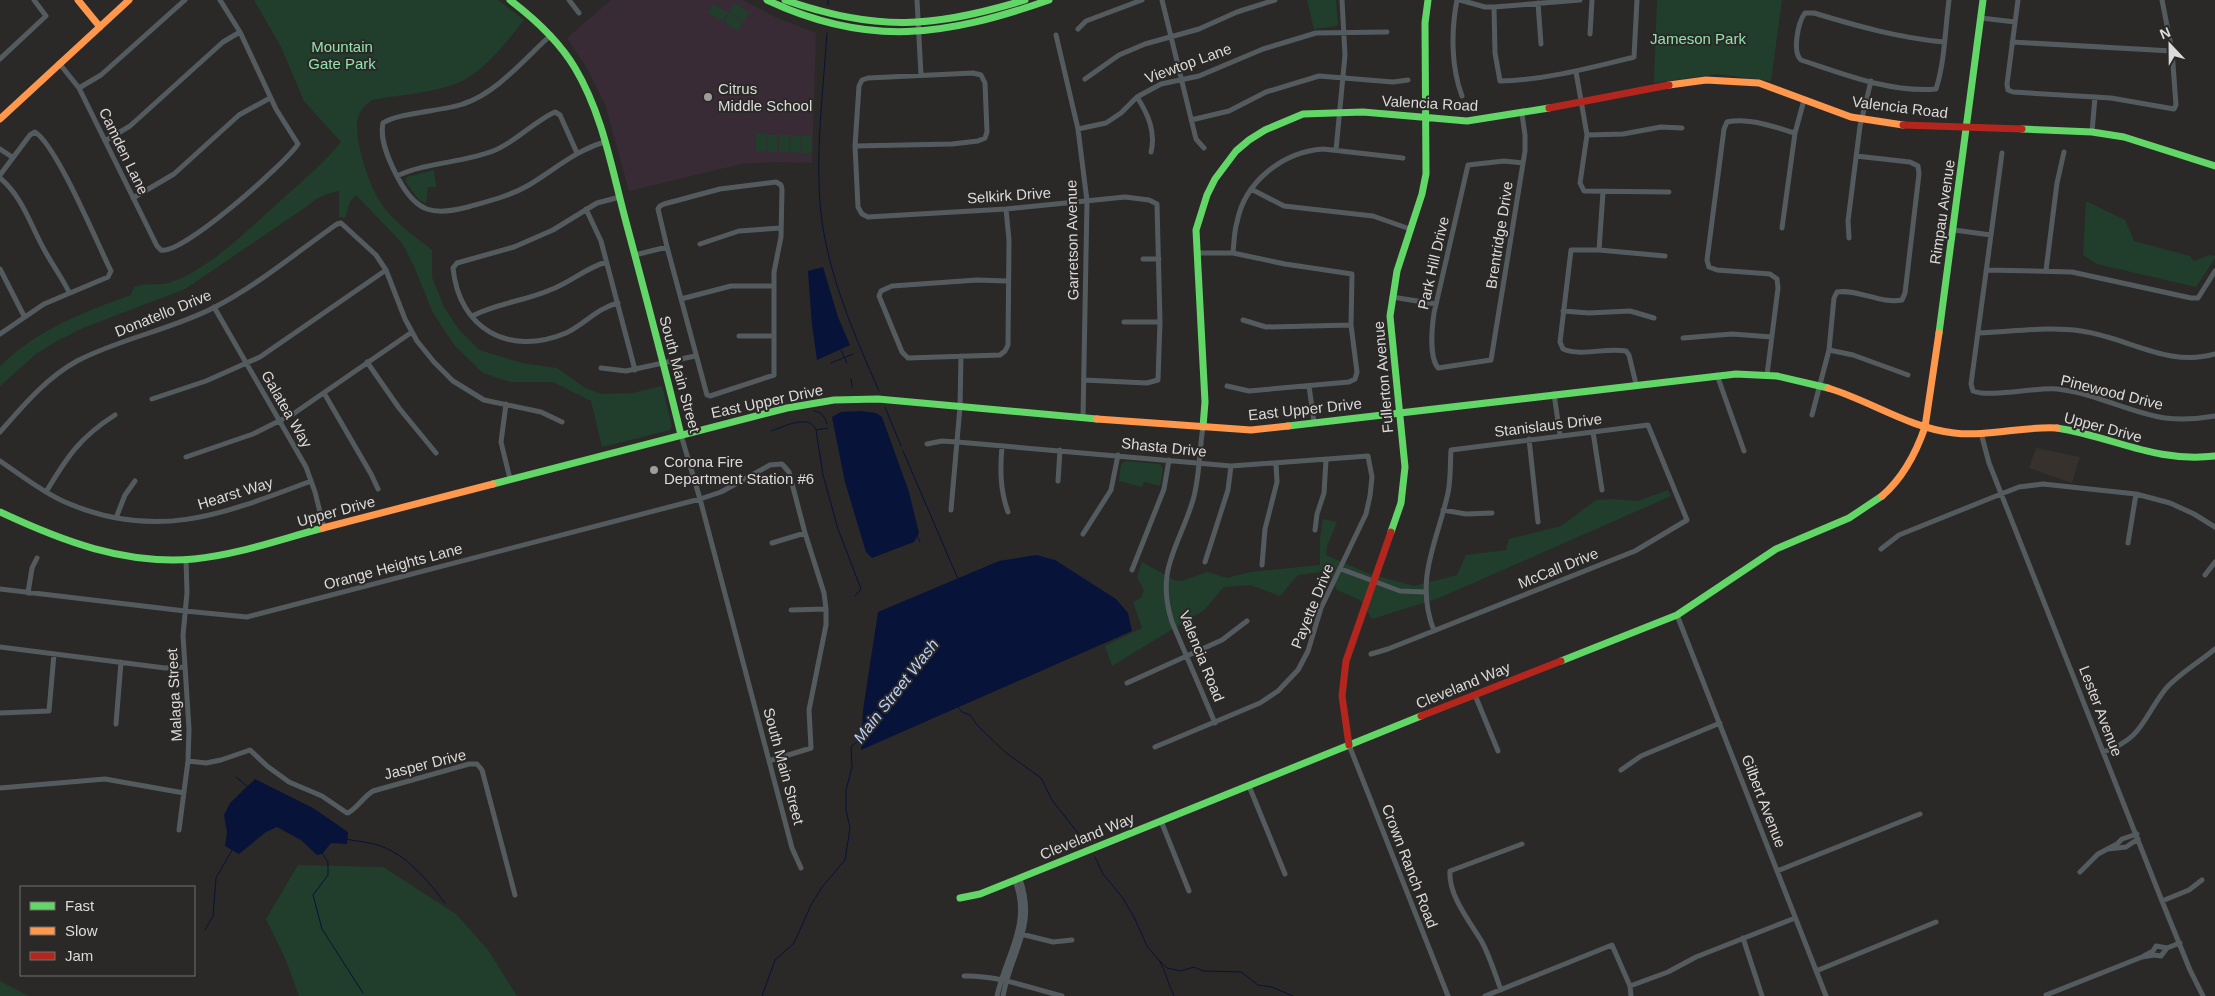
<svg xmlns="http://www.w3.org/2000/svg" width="2215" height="996" font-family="Arial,sans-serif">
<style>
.built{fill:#37312d}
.education{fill:#382b35}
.green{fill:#203e2b}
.water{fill:#071339}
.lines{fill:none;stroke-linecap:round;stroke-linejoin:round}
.stream{stroke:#071339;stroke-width:1}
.street{stroke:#545b5f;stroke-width:5}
.fast{stroke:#63d668;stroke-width:7}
.slow{stroke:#ff974d;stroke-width:7}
.jam{stroke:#b3261e;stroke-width:7}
.poi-dot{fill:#9e9d9c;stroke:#2b2927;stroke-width:2}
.labels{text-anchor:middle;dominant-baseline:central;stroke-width:4;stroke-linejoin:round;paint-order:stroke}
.park-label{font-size:15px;fill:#8fe4ab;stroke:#2b2927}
.street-label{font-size:15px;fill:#dcdbda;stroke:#2b2927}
.poi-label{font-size:15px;fill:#dcdbda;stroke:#2b2927;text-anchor:start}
.water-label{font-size:16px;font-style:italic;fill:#b8d0fd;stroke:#2b2927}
</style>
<rect width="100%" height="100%" fill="#2a2928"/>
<path class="built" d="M 2036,448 L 2080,457 L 2072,483 L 2029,468 Z"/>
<path class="education" d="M 611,0 L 742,0 L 775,17 L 816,33 L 812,163 L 774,162 L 741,164 L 629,191 L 605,104 L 587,68 L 567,38 Z"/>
<path class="green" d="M 254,0 L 498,0 L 524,20 C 507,42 488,66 464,80 C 442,92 398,95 372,100 C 366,105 360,109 358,117 C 353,138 369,186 381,203 C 393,222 415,236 432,250 L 432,277 L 444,307 L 459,330 L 479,350 L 522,363 L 557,368 L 585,388 L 602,394 L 632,393 L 662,386 L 672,426 L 670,430 L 602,447 L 591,401 L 553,382 L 511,382 L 483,373 L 455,346 L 433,313 L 413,264 L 402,243 L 356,195 L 350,202 L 345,218 L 339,217 L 339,191 C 325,194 317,197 306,207 L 185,289 L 83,328 L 57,341 L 36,354 L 0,386 L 0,366 C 37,330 83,312 131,295 L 134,287 C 148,282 157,286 168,283 C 205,273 250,228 278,203 C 300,183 322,165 341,142 L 304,101 L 281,47 Z
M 1307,0 L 1336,0 L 1338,23 L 1337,26 L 1314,29 Z
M 1657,0 L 1782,0 L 1771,81 L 1717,74 L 1654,83 Z
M 735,3 L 749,12 L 744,21 L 729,12 Z
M 713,4 L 728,13 L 723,21 L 708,13 Z
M 729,13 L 743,22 L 738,31 L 724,22 Z
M 756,134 L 767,134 L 766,151 L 756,151 Z
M 768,135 L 778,135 L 777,152 L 767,152 Z
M 779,135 L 790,135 L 789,152 L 779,152 Z
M 791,135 L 801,136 L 800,153 L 790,152 Z
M 802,136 L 812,136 L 812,153 L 801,153 Z
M 434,170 L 436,187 L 428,187 L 426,204 L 418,199 L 405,181 L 407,177 Z
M 2086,201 L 2125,220 L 2134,241 L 2190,256 L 2194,261 L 2210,255 L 2215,256 L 2215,258 L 2196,287 L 2097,264 L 2083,255 Z
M 1126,461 L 1160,464 L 1163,469 L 1160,486 L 1144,482 L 1142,487 L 1119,481 L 1121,464 Z
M 1668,490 L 1671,496 L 1439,598 L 1372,619 L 1360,600 L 1337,590 L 1328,571 L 1298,575 L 1280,596 L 1251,585 L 1224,587 L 1204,610 L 1112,666 L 1105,646 L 1142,628 L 1133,602 L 1141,598 L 1144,590 L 1137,578 L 1142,562 L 1176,581 L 1182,581 L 1207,572 L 1227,578 L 1250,572 L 1320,565 L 1320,539 L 1323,519 L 1337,522 L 1327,546 L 1326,555 L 1367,573 L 1414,586 L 1457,575 L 1466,555 L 1506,550 L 1509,539 L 1561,526 L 1596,500 L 1611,499 L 1638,501 Z
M 298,865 L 383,867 L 456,914 L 488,950 L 517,996 L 299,996 L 286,960 L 266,919 Z
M 0,981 L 29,996 L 0,996 Z"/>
<path class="water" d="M 823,267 L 838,317 L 850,345 L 817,360 L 812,325 L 808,271 Z
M 861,411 L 876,413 L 882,417 L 909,492 L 919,533 L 914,542 L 872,558 L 866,552 L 845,482 L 832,417 L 841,412 Z
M 1036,555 L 1055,560 L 1116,599 L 1128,613 L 1132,631 L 861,750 L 863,710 L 878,612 L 999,561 Z
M 255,779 L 313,808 L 348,832 L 347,844 L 331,843 L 322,854 L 317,855 L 301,840 L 277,827 L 266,832 L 239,854 L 225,846 L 227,832 L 224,815 L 230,803 Z"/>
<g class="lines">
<path class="stream" d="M 828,5 L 828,0
M 827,33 C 823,95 814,160 822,222 C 831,282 855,336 879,391
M 841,350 L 847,363
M 831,363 L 853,354
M 851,379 L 852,387
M 885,407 L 901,446
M 814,411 C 822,412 825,417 827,424
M 816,430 L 823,475 L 838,529 L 861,589 L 855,596
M 771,431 C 783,427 810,413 816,430 L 828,428
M 903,451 L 958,579
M 917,536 L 920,542
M 958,707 L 962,712 L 970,715 L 978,726 L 1005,752 L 1041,778 L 1052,800 L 1085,842
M 236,777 L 248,787
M 346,839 C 354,841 362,841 369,843 C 401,848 426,878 445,903
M 322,853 L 328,862 L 328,875 L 313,895 L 322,929 L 363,993
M 1095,857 L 1103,874 L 1122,897 L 1134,917 L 1147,946 L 1157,958 L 1167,968 L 1181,971 L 1194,967 L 1203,971 L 1241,972 L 1258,985 L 1272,987 L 1293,996
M 205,930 L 213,916 L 216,878 L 232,850
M 1159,960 C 1166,972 1168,984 1174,996
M 762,996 L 775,960 L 794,943 L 812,903 L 823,886 L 845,860 L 850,828 L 846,810 L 846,790 L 852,767 L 851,747 L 862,737"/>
<path class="street" d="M 569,0 L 579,13
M 917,0 L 921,75
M 1162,0 L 1196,139 L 1204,148
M 1457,0 C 1451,31 1451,67 1462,96
M 1460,0 L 1485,7 L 1494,7 L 1580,0
M 2018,0 L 2007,84 L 2008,90 L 2013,92 L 2111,98 L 2174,109 L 2176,105 L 2172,51 L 2162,0
M 1538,3 L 1541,44
M 1494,7 L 1495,53 L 1500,81 C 1545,80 1590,68 1634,57 L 1637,0
M 1981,18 L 2015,22
M 1078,29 L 1086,21 L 1142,0
M 1590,34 L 1592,0
M 551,35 C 524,59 497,93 463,104 C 443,111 397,113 383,123 C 379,141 391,165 399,180 C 417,213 434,216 468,207 C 489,201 510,196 529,185 C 554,170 576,150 605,142
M 1056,35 L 1078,129 L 1087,201 L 1083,418
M 1944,42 C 1899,38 1857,26 1814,13 L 1805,13 C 1798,22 1792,52 1801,60 C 1843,74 1891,93 1936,89 C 1945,61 1945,29 1949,0
M 2012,42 L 2172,51
M 0,59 L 46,16 L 34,0
M 59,63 L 79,88 L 157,246 L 161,250 C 181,256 286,163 298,144 L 276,109 L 240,32 L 220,0
M 1576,72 L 1587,135 L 1580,183 L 1584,191 L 1669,192
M 1085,79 L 1119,55 L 1145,44 L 1199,29 L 1237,12 L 1275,0
M 79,88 L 101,75 L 185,0
M 1137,97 C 1148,114 1156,132 1151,152
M 1522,114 L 1525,135 L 1525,151 L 1491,360 L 1438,368 C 1429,357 1432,327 1434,313 L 1468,165 L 1504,161 L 1523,163
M 1191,120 L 1229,111 L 1266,92 L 1319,76 L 1393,82 L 1408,80
M 1078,129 L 1106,123 L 1121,113 L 1137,97 L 1161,84 L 1199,76 L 1263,49 L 1316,33 L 1387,32
M 2092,132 L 2095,97
M 1587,135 L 1623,134 L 1661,127 L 1682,128
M 105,141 L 130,126 L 223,42 L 240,32
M 855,146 L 952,144 L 978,141 L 985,138 L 987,132 L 985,83 L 981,75 L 973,73 L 868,78 L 862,80 L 859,86 L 855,146 L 858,207 L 862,214 L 868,217 L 1006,209 L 1125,197 L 1149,200 L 1157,204 L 1160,322 L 1158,380 L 1147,383 L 1084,380
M 0,149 L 12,157
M 1336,150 L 1345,55 L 1342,0
M 2002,153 L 1971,384 L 1973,391 C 1990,398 2035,387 2057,389 C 2096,393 2129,413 2165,418 C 2182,420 2198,419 2215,416
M 0,175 L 30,135 L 35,132 C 57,146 97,243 111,271 L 108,277 L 44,304 L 0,334
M 397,176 C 427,162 462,163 493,151 C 516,142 533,122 555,112 L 560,115 L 577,153
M 0,178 C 25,199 32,231 49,258 C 56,270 63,280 69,292
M 776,182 L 781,185 L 782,189 L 781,237 L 774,272 L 774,375 L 710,396 L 707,395 L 667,247 L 658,209 L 660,206 L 664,204 L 720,189 Z
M 1251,189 L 1284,206 L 1373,216 L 1410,229
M 133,198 L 174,174 L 239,115 L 270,98
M 586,209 L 601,241 L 635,370
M 1006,209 L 1009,240 L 1008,345 L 1005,351 L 1000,355 L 908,358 L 902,352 L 879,296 L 881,291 L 892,286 L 977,280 L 1007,281
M 1782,228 L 1795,133 L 1804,100
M 1954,230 L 1991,235
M 1849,238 L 1848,221 L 1860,126 L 1871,81
M 700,244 L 739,231 L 781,228
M 1599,250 L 1603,192
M 1197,253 L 1233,253 L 1285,264 L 1352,274 L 1351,325 L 1357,372 L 1355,379 L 1349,382 L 1249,391 L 1227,386
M 1233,253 C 1234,243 1234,232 1237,222 C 1245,181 1283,152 1323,149 L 1403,158
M 635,255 L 667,247
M 1143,259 L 1159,259
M 0,269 L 24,316
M 1986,270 L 2072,272 L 2191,298 L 2198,298 L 2215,271
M 2046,270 L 2057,183 L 2064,152
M 1392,297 L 1436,304
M 681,299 L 731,286 L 774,286
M 618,303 C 597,308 585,324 566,333 C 509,357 459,329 453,268 L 457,263 L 514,247 L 553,230 L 597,203 L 620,197
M 214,307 L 306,467 L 315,492 L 324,528
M 1563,311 L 1589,313 L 1630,311 L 1654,318
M 472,316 C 497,303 525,301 550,290 C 571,282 584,269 606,262
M 1243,320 L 1266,327 L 1351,325
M 1124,322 L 1160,322
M 1978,333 C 2012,332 2047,326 2081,331 C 2127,337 2168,368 2215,354
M 739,336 L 773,336
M 1683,338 L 1732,334 L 1772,337
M 1829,350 L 1853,355 L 1908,375
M 367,362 L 399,408 L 436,453
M 601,368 L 626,371 L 695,356
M 1717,375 L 1744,451
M 1767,375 L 1778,288 L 1777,279 L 1770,274 L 1717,270 L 1709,267 L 1707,260 L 1724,129 L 1727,122 C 1749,117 1774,127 1795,133
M 1636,384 L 1629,355 L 1626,351 C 1605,347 1583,357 1563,349 L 1560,342 L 1571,250 L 1599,250 L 1665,256
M 1309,386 L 1314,422
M 324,393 L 371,474 L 378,489
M 1554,394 L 1560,435
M 152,399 L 206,381 L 260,357 L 386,270
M 506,404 L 501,442 L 510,479
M 1812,415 L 1829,350 L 1834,298 L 1837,292 C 1859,289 1880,304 1902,300 L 1905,293 L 1919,174 L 1918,166 L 1910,162 L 1856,156
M 1203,427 C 1199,451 1200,476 1193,500 C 1179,547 1155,569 1172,622 L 1215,723
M 0,432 C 23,406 46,378 77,361 C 121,338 171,330 215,307 C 258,285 297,252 337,224 L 341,223 L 376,255 L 386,270 L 405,319 L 417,341 L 434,362 L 453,381 L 484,400 L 541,412 L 562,422
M 1593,432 L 1602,490
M 1981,433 L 1989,463 L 2162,901 L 2190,970 L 2203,996
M 681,435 L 700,499 L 792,848 L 801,868
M 1529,439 L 1538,522
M 927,444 L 942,441 L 957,442 L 1231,466 L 1368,456 L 1372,477 L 1370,496 L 1366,514 L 1321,608 L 1308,651 L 1298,670 L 1278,691 L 1260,703 L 1155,747
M 1002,446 C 1000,469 1000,490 1008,512
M 186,457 L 253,434 L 293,414 L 412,332
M 0,461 C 21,475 42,492 65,502 C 156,542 224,514 311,481
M 1058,481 L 1060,450
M 46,492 C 67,457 80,437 115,415
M 951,510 L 960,407 L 961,356
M 1443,510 L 1466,514 L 1492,513
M 116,518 L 125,495 L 135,481
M 1315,530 L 1317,514 L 1324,493 L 1326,460
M 1083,534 L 1111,490 L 1118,455
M 772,543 L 805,533
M 2128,543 L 2136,494
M 1881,549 L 1899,535 L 1996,496 L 2019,487 L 2043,484 L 2136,494 L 2170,503 L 2194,514 L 2215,527
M 1205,562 L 1228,490 L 1231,466
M 1262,565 L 1265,529 L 1277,482 L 1276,464
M 1341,569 L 1400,591 L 1425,592
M 1132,570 L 1164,489 L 1169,460
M 2205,575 L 2215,562
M 0,589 L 185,611 L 247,617 L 700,499 L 721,492 L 770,465 L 782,464 L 789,472 L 805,533 L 824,593 L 826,609 L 826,625 L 809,710 L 811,748 L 769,761
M 28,593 L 32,568 L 37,558
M 791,610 L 826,609
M 1677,615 L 1826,996
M 0,647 L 165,668 L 185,667
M 1371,654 L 1388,649 L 1635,551 L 1687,520 L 1648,425 L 1451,450 C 1450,464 1451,479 1448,493 C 1437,543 1414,579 1434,631
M 1127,683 L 1222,640 L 1247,621
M 1475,695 L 1498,751
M 0,713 L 49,711 L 54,654
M 116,724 L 121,662
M 1349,745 L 1448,996
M 2103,752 C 2142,739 2142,720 2164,691 C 2174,677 2201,661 2215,649
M 188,761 L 206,763 L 221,760 L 250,750 L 267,766 L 289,782 L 322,796 L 347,813 C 354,812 364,796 373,791 L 469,764 L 477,764 L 482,770 L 515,895
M 1621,770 L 1641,756 L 1720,723
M 1249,786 L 1285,874
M 0,788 L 105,779 L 184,793
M 1161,821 L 1189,891
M 179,830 L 188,761 L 189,729 L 183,635 L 187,593 L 186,559
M 2108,849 L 2126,847 L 2138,839
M 1777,871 L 1920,814
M 2080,872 L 2098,854 L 2117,844 L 2122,839 L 2137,834
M 2162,901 L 2189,890 L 2202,880
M 1021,934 L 1053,942 L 1072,940
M 1743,938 L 1762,996
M 2142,957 L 2154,955 L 2161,956 L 2167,948
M 1816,971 L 1936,922
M 964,976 C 998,975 1029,988 1062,996
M 1630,986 L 1668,972 L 1696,957 L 1795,918
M 1501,990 C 1495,974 1490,957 1482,942 C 1470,922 1448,895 1450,871 L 1522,844
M 2046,995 L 2142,957 L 2153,951 L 2156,946 L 2167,948 L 2180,943
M 997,996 C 1006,955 1032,923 1015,881
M 1003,996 C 1011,950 1037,928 1020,879
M 1485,996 L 1612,945 L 1630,986 L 1631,996"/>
<path class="fast" d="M 510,0 C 535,19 559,41 575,68 C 603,115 612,170 626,222 C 645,293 664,364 681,435
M 767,0 C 869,48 946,36 1049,0
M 785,0 C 877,32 933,28 1025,0
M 2022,129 L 2092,132 L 2124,137 L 2215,166
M 1939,333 L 1983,0
M 1288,426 L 1736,374 L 1777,376 L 1828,388
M 1203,427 L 1205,402 L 1196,230 L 1207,195 L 1215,179 L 1236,151 L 1249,140 L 1265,130 L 1303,114 L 1363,112 L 1467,121 L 1549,108
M 2057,428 C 2114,437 2155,463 2215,456
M 493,484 L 787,408 L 834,400 L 878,399 L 1097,419
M 0,512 C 62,541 124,565 194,559 C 237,555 281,539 323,528
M 1391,532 L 1401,503 L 1405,467 L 1390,316 L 1397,271 L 1422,194 L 1426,174 L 1425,23 L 1428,0
M 1561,661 L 1677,615 L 1776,549 L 1849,518 L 1882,496
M 960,898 L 980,894 L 1421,716"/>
<path class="slow" d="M 78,0 L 100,27
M 1669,85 L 1706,80 L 1759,83 L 1851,117 L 1903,125
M 0,119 L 129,0
M 1828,388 C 1871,401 1909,428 1954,433 C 1988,437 2023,426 2057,428
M 1097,419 L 1251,430 L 1288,426
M 1882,496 C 1904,477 1916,453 1925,427 L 1939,333
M 323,528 L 493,484"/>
<path class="jam" d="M 1549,108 L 1669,85
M 1903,125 L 2022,129
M 1421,716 L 1561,661
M 1349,745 L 1342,696 L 1346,661 L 1391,532"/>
</g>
<g class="poi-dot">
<circle cx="708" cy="97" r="5"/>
<circle cx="654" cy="470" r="5"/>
</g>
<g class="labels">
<g class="park-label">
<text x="1698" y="38">Jameson Park</text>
<text x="342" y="46">Mountain<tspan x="342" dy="17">Gate Park</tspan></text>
</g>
<g class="street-label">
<text transform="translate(1188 63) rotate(-20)">Viewtop Lane</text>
<text transform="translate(1430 103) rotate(3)">Valencia Road</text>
<text transform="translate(1900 107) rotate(7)">Valencia Road</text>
<text transform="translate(124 151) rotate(64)">Camden Lane</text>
<text transform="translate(1009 195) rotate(-4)">Selkirk Drive</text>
<text transform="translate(1942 212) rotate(-82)">Rimpau Avenue</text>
<text transform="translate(1499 235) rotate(-81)">Brentridge Drive</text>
<text transform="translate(1072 240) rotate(-91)">Garretson Avenue</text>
<text transform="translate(1433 263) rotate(-77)">Park Hill Drive</text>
<text transform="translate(163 313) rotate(-22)">Donatello Drive</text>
<text transform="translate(680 374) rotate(75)">South Main Street</text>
<text transform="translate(1383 377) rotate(-95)">Fullerton Avenue</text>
<text transform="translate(2112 392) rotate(14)">Pinewood Drive</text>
<text transform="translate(767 401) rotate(-12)">East Upper Drive</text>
<text transform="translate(287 409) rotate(60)">Galatea Way</text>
<text transform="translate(1305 409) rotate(-6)">East Upper Drive</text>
<text transform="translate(1548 425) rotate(-7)">Stanislaus Drive</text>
<text transform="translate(2103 427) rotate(15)">Upper Drive</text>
<text transform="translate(1164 447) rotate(6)">Shasta Drive</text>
<text transform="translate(235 493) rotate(-17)">Hearst Way</text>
<text transform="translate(336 511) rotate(-15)">Upper Drive</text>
<text transform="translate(393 566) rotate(-15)">Orange Heights Lane</text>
<text transform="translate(1558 568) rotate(-22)">McCall Drive</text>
<text transform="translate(1312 606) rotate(-68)">Payette Drive</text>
<text transform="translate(1202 656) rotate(68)">Valencia Road</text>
<text transform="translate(1463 685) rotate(-22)">Cleveland Way</text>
<text transform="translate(174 695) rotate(-93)">Malaga Street</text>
<text transform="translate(2101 711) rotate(69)">Lester Avenue</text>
<text transform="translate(425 764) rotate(-14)">Jasper Drive</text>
<text transform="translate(784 766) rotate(75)">South Main Street</text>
<text transform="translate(1764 801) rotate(69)">Gilbert Avenue</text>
<text transform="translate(1087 836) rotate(-22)">Cleveland Way</text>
<text transform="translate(1410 866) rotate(69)">Crown Ranch Road</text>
</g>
<g class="poi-label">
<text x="718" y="88">Citrus<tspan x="718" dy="17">Middle School</tspan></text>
<text x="664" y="461">Corona Fire<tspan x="664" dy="17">Department Station #6</tspan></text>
</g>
<g class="water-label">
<text transform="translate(896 691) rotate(-52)">Main Street Wash</text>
</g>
</g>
<rect x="20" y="886" width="175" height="90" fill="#2b2927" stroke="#72706f"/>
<rect x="30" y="902" width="25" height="8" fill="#63d668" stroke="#72706f"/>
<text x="65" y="911" font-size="15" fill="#dcdbda">Fast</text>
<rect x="30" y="927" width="25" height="8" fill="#ff974d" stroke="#72706f"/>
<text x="65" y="936" font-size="15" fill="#dcdbda">Slow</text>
<rect x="30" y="952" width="25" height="8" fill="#b3261e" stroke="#72706f"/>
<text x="65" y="961" font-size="15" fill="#dcdbda">Jam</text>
<g transform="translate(2170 45) rotate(338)" stroke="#2b2927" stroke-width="4" paint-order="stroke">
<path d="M0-4L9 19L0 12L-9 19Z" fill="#dcdbda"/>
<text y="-8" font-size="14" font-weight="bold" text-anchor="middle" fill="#dcdbda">N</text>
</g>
</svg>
